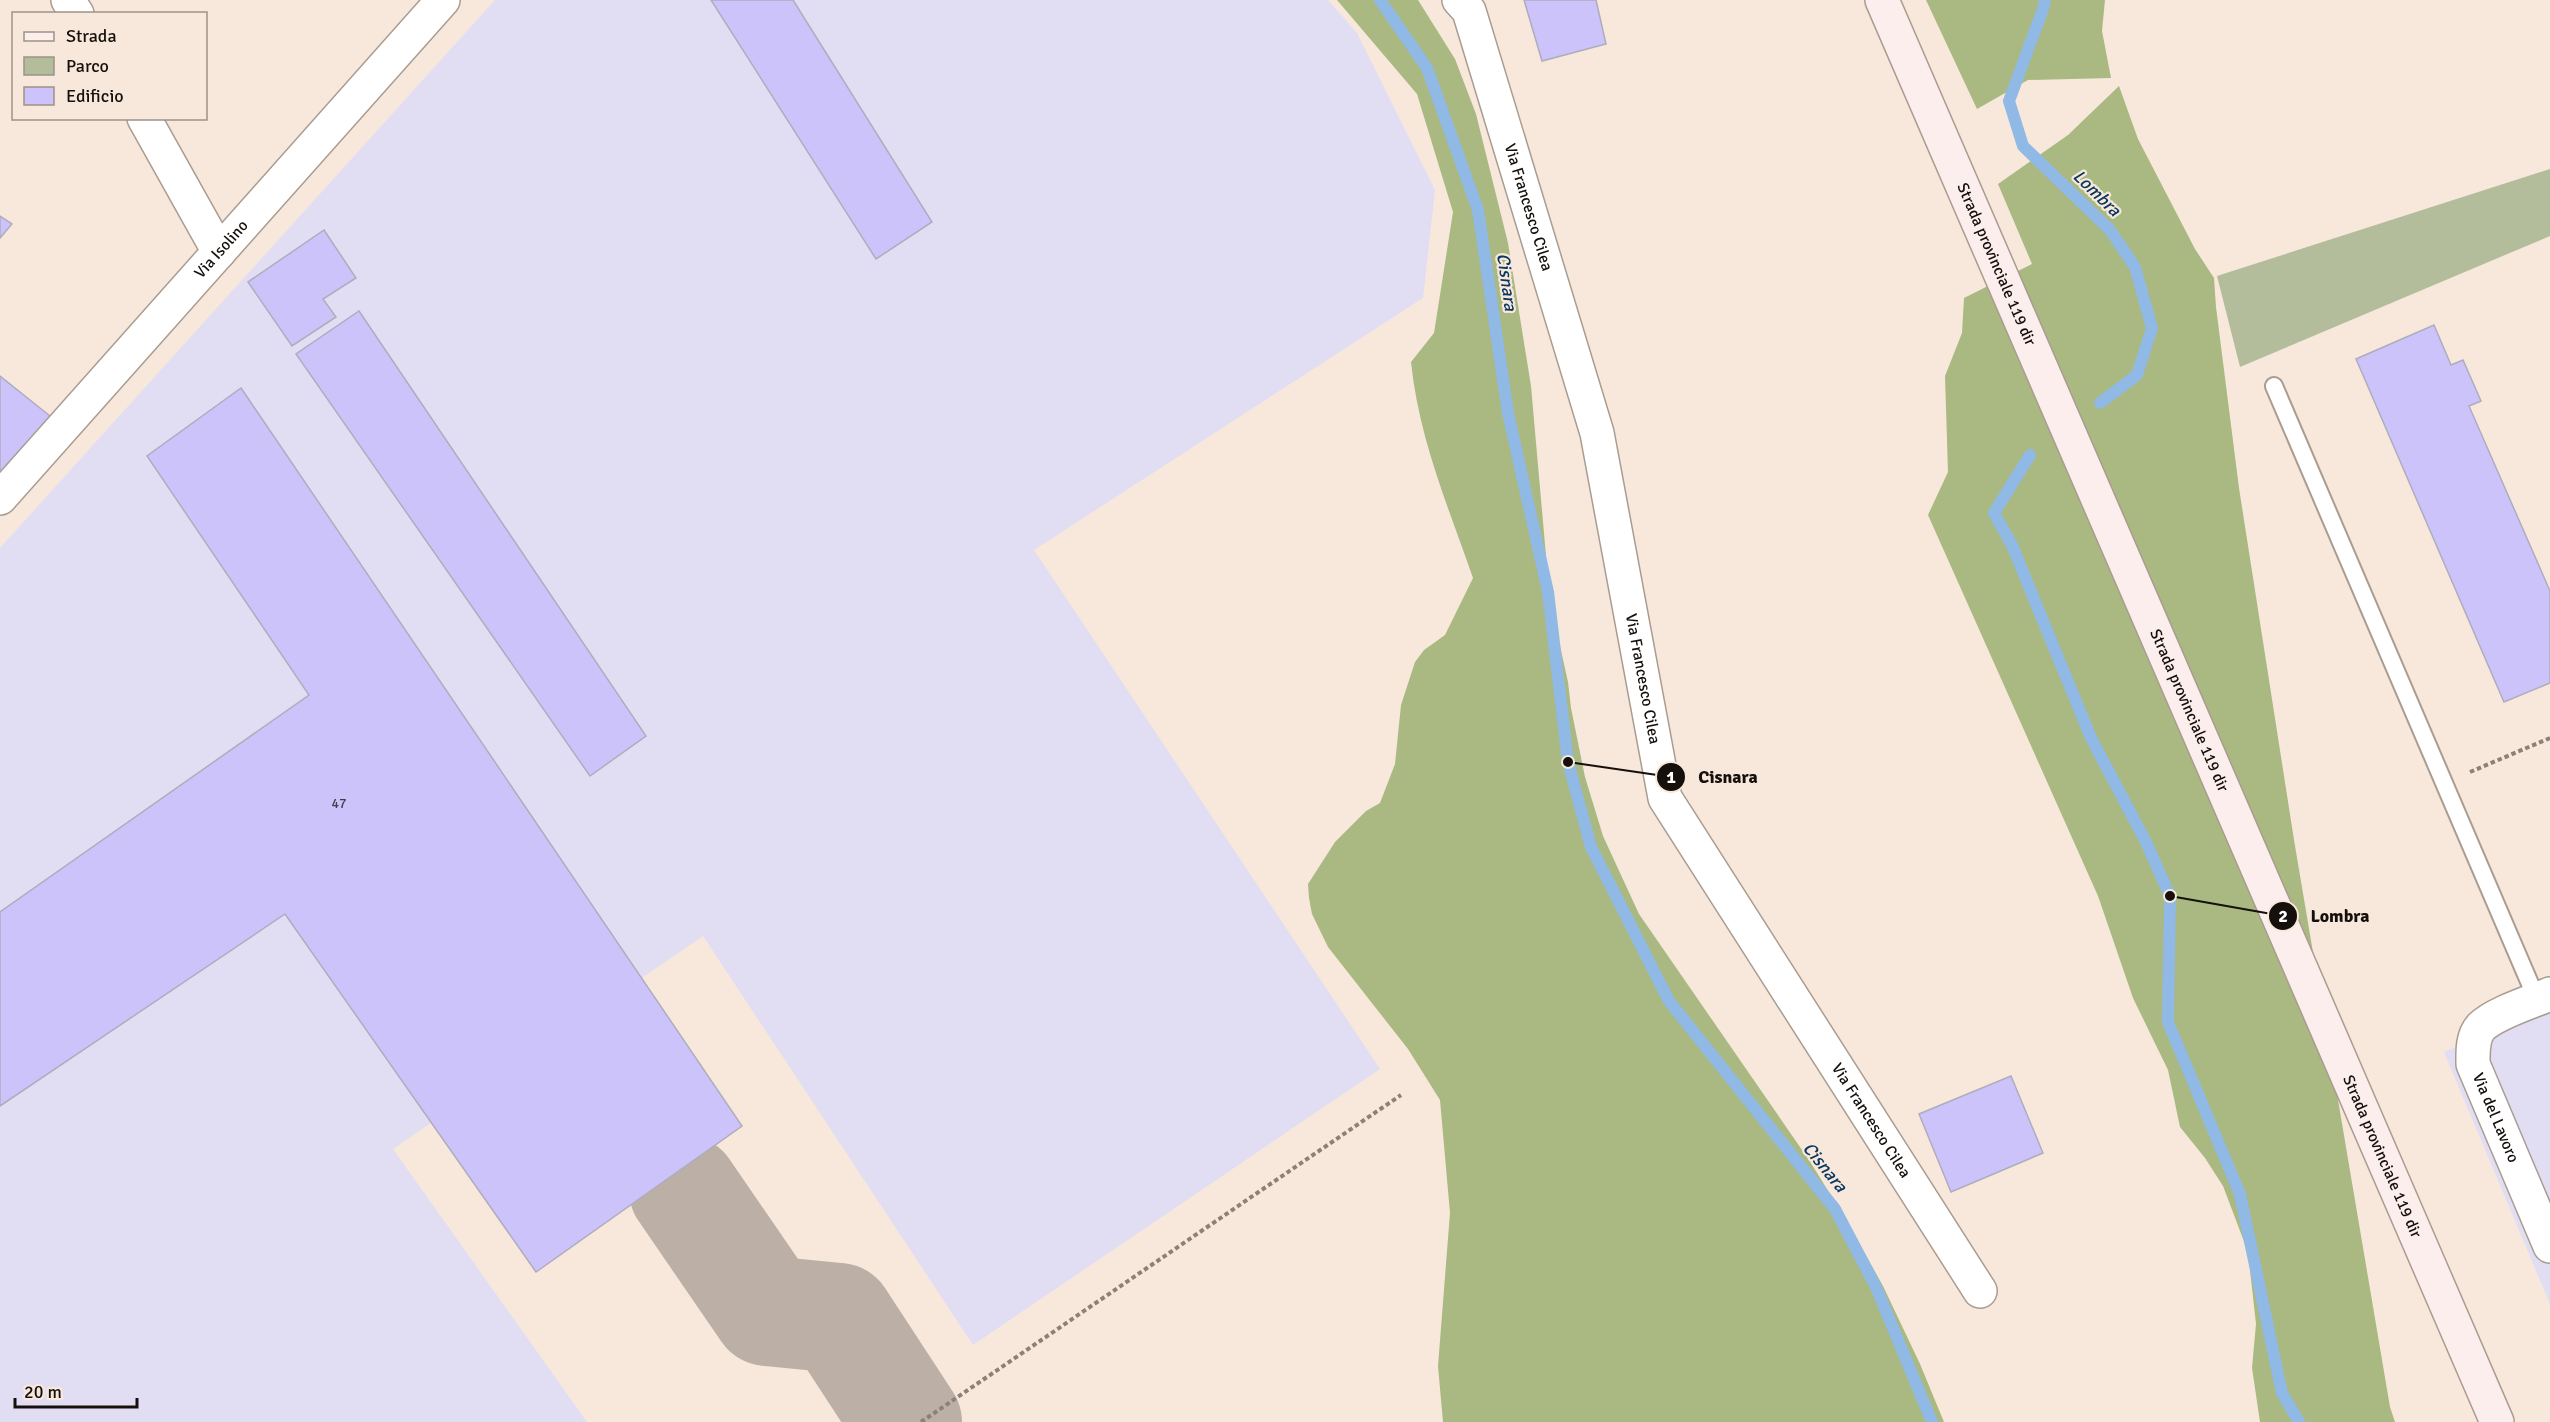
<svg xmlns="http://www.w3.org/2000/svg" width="2550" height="1422" font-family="Signika,sans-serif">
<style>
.industrial{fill:#e1def4}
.green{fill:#b3bd9b}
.forest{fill:#a9b981}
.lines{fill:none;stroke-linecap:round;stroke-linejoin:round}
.stream{stroke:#90b9e5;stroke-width:12}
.taxiway{stroke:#bcb0a6;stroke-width:110}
.building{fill:#cdc3fb;stroke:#aeacbd;stroke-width:1.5}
.lane-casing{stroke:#aa9c90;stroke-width:20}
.street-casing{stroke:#aa9c90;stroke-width:36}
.secondary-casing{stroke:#aa9c90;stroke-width:36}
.path{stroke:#8b8178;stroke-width:4;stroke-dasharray:4.5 3;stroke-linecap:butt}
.lane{stroke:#fff;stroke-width:16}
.street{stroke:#fff;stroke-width:33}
.secondary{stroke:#fbeeec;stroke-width:33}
.labels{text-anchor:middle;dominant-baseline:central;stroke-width:4.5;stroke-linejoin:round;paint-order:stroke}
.number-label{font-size:14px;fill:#433d48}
.street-label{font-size:16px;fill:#15100c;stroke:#f7e8db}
.water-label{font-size:18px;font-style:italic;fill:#0a3760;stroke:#f7e8db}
.leader{fill:none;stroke:#15100c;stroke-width:2}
.callout-dot{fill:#15100c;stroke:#f7e8db;stroke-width:2}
.mark-label{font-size:18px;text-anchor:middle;font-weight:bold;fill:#fff}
.callout-label{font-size:18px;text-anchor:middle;font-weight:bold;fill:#15100c;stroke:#f7e8db;stroke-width:4.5;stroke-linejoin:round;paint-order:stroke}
</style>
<rect width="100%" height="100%" fill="#f7e8db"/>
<path class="industrial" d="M 495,0 L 1328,0 L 1357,33 L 1435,190 L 1423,298 L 1034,550 L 1380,1069 L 973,1345 L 703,936 L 393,1149 L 587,1422 L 0,1422 L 0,548 Z
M 2550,1007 L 2550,1304 L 2444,1052 Z"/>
<path class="green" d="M 2550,169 L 2550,236 L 2240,367 L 2217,276 Z"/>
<path class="forest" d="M 1337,0 L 1418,0 L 1455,59 L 1476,114 L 1508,243 L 1531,386 L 1550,601 L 1568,682 L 1571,708 L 1585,777 L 1603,836 L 1639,914 L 1809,1160 L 1845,1218 L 1883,1286 L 1920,1364 L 1944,1422 L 1443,1422 L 1438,1366 L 1450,1213 L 1440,1100 L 1408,1049 L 1328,947 L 1312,914 L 1309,898 L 1308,884 L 1335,842 L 1366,811 L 1380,803 L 1395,764 L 1401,705 L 1415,662 L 1424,650 L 1445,635 L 1473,578 C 1448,506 1419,439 1411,362 L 1434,333 L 1453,212 L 1417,94 Z
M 1926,0 L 2105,0 L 2102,31 L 2111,78 L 2028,80 L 1977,109 Z
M 2119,86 L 2138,139 L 2195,249 L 2214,278 L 2216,307 L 2239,488 L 2294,840 L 2390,1407 L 2395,1422 L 2260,1422 L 2252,1368 L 2256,1324 L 2248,1252 L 2223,1186 L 2205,1158 L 2180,1127 L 2168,1070 L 2133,998 L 2098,896 L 1928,515 L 1948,472 L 1945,376 L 1962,333 L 1964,298 L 2032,264 L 1998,184 L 2068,135 Z"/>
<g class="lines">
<path class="stream" d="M 1380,0 L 1427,68 L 1478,210 L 1508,413 L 1548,592 L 1568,762 L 1591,847 L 1669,1001 L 1835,1209 L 1876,1287 L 1932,1422
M 2045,0 L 2043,9 L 2009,101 L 2023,146 L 2110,230 L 2135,267 L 2152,328 L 2137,375 L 2100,403
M 2030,455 L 1994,513 L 2012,545 L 2091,738 L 2146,842 L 2170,896 L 2168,1022 L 2240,1194 L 2282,1393 L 2299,1422"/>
<path class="taxiway" d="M 684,1190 L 767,1311 L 839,1318 L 907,1422"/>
</g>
<path class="building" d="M 711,0 L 793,0 L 932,222 L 876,259 Z
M 1524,0 L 1596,0 L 1606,44 L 1542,61 Z
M 0,216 L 12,224 L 0,238 Z
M 324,230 L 356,278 L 323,299 L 336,317 L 292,346 L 248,282 Z
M 359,311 L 646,736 L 590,776 L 296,354 Z
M 2434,325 L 2451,365 L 2463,360 L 2481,401 L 2469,406 L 2550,591 L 2550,683 L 2504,702 L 2356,359 Z
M 0,376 L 55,420 L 0,479 Z
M 241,388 L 742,1126 L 536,1272 L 285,914 L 0,1106 L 0,912 L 309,695 L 147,456 Z
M 2011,1076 L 2043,1153 L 1951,1192 L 1919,1114 Z"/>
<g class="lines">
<g class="lane-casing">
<path id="lane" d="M 2274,386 L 2537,1000"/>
</g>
<g class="street-casing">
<g id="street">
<path d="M 68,0 L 77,14"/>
<path id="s1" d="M 1459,0 L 1469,11 L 1597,433 L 1665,798 L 1980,1291"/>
<path d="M 144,118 L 219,252"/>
<path id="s2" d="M 0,498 L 443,0"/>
<path id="s3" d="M 2550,994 C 2531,1002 2495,1013 2481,1027 C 2472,1037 2473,1052 2473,1064 L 2550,1246"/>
</g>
</g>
<g class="secondary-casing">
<g id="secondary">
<path id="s4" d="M 1882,0 L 2497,1422"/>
</g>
</g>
<path class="path" d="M 2470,772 L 2550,738
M 921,1422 L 1401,1095"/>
<use href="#lane" class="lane"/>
<use href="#street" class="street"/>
<use href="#secondary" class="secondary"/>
</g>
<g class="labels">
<g class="number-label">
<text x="339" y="803">47</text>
</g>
<g class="street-label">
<text stroke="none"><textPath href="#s1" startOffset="220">Via Francesco Cilea</textPath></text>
<text stroke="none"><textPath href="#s2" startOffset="333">Via Isolino</textPath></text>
<text stroke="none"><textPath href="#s4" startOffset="288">Strada provinciale 119 dir</textPath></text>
<text stroke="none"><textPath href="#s1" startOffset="706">Via Francesco Cilea</textPath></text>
<text stroke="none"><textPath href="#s4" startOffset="774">Strada provinciale 119 dir</textPath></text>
<text stroke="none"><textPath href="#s3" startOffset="174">Via del Lavoro</textPath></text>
<text stroke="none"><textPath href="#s1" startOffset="1210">Via Francesco Cilea</textPath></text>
<text stroke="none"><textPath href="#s4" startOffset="1260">Strada provinciale 119 dir</textPath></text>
</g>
<g class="water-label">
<text transform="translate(2097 193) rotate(44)">Lombra</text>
<text transform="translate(1507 282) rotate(82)">Cisnara</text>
<text transform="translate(1825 1167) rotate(51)">Cisnara</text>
</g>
</g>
<path class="leader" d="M1568 762L1671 777M2170 896L2283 916"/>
<g class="callout-dot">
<circle cx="1568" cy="762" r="6"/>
<circle cx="2170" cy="896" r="6"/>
<circle cx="1671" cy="777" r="15"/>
<circle cx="2283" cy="916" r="15"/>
</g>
<g class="mark-label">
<text x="1671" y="783">1</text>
<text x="2283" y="922">2</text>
</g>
<g class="callout-label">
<text x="1728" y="783">Cisnara</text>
<text x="2340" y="922">Lombra</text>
</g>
<rect x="12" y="12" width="195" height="108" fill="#f7e8db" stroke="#9d9288" stroke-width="1.5"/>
<rect x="24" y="32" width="30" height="9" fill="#fbeeec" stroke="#9d9288" stroke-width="1.5"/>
<text x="66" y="42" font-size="18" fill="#15100c">Strada</text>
<rect x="24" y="57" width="30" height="18" fill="#b3bd9b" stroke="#9d9288" stroke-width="1.5"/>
<text x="66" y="72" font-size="18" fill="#15100c">Parco</text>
<rect x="24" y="87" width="30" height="18" fill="#cdc3fb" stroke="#9d9288" stroke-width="1.5"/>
<text x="66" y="102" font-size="18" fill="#15100c">Edificio</text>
<path d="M15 1398v9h122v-9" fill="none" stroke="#15100c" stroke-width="3"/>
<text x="24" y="1398" font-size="18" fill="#15100c" stroke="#f7e8db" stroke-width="4.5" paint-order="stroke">20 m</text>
</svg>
